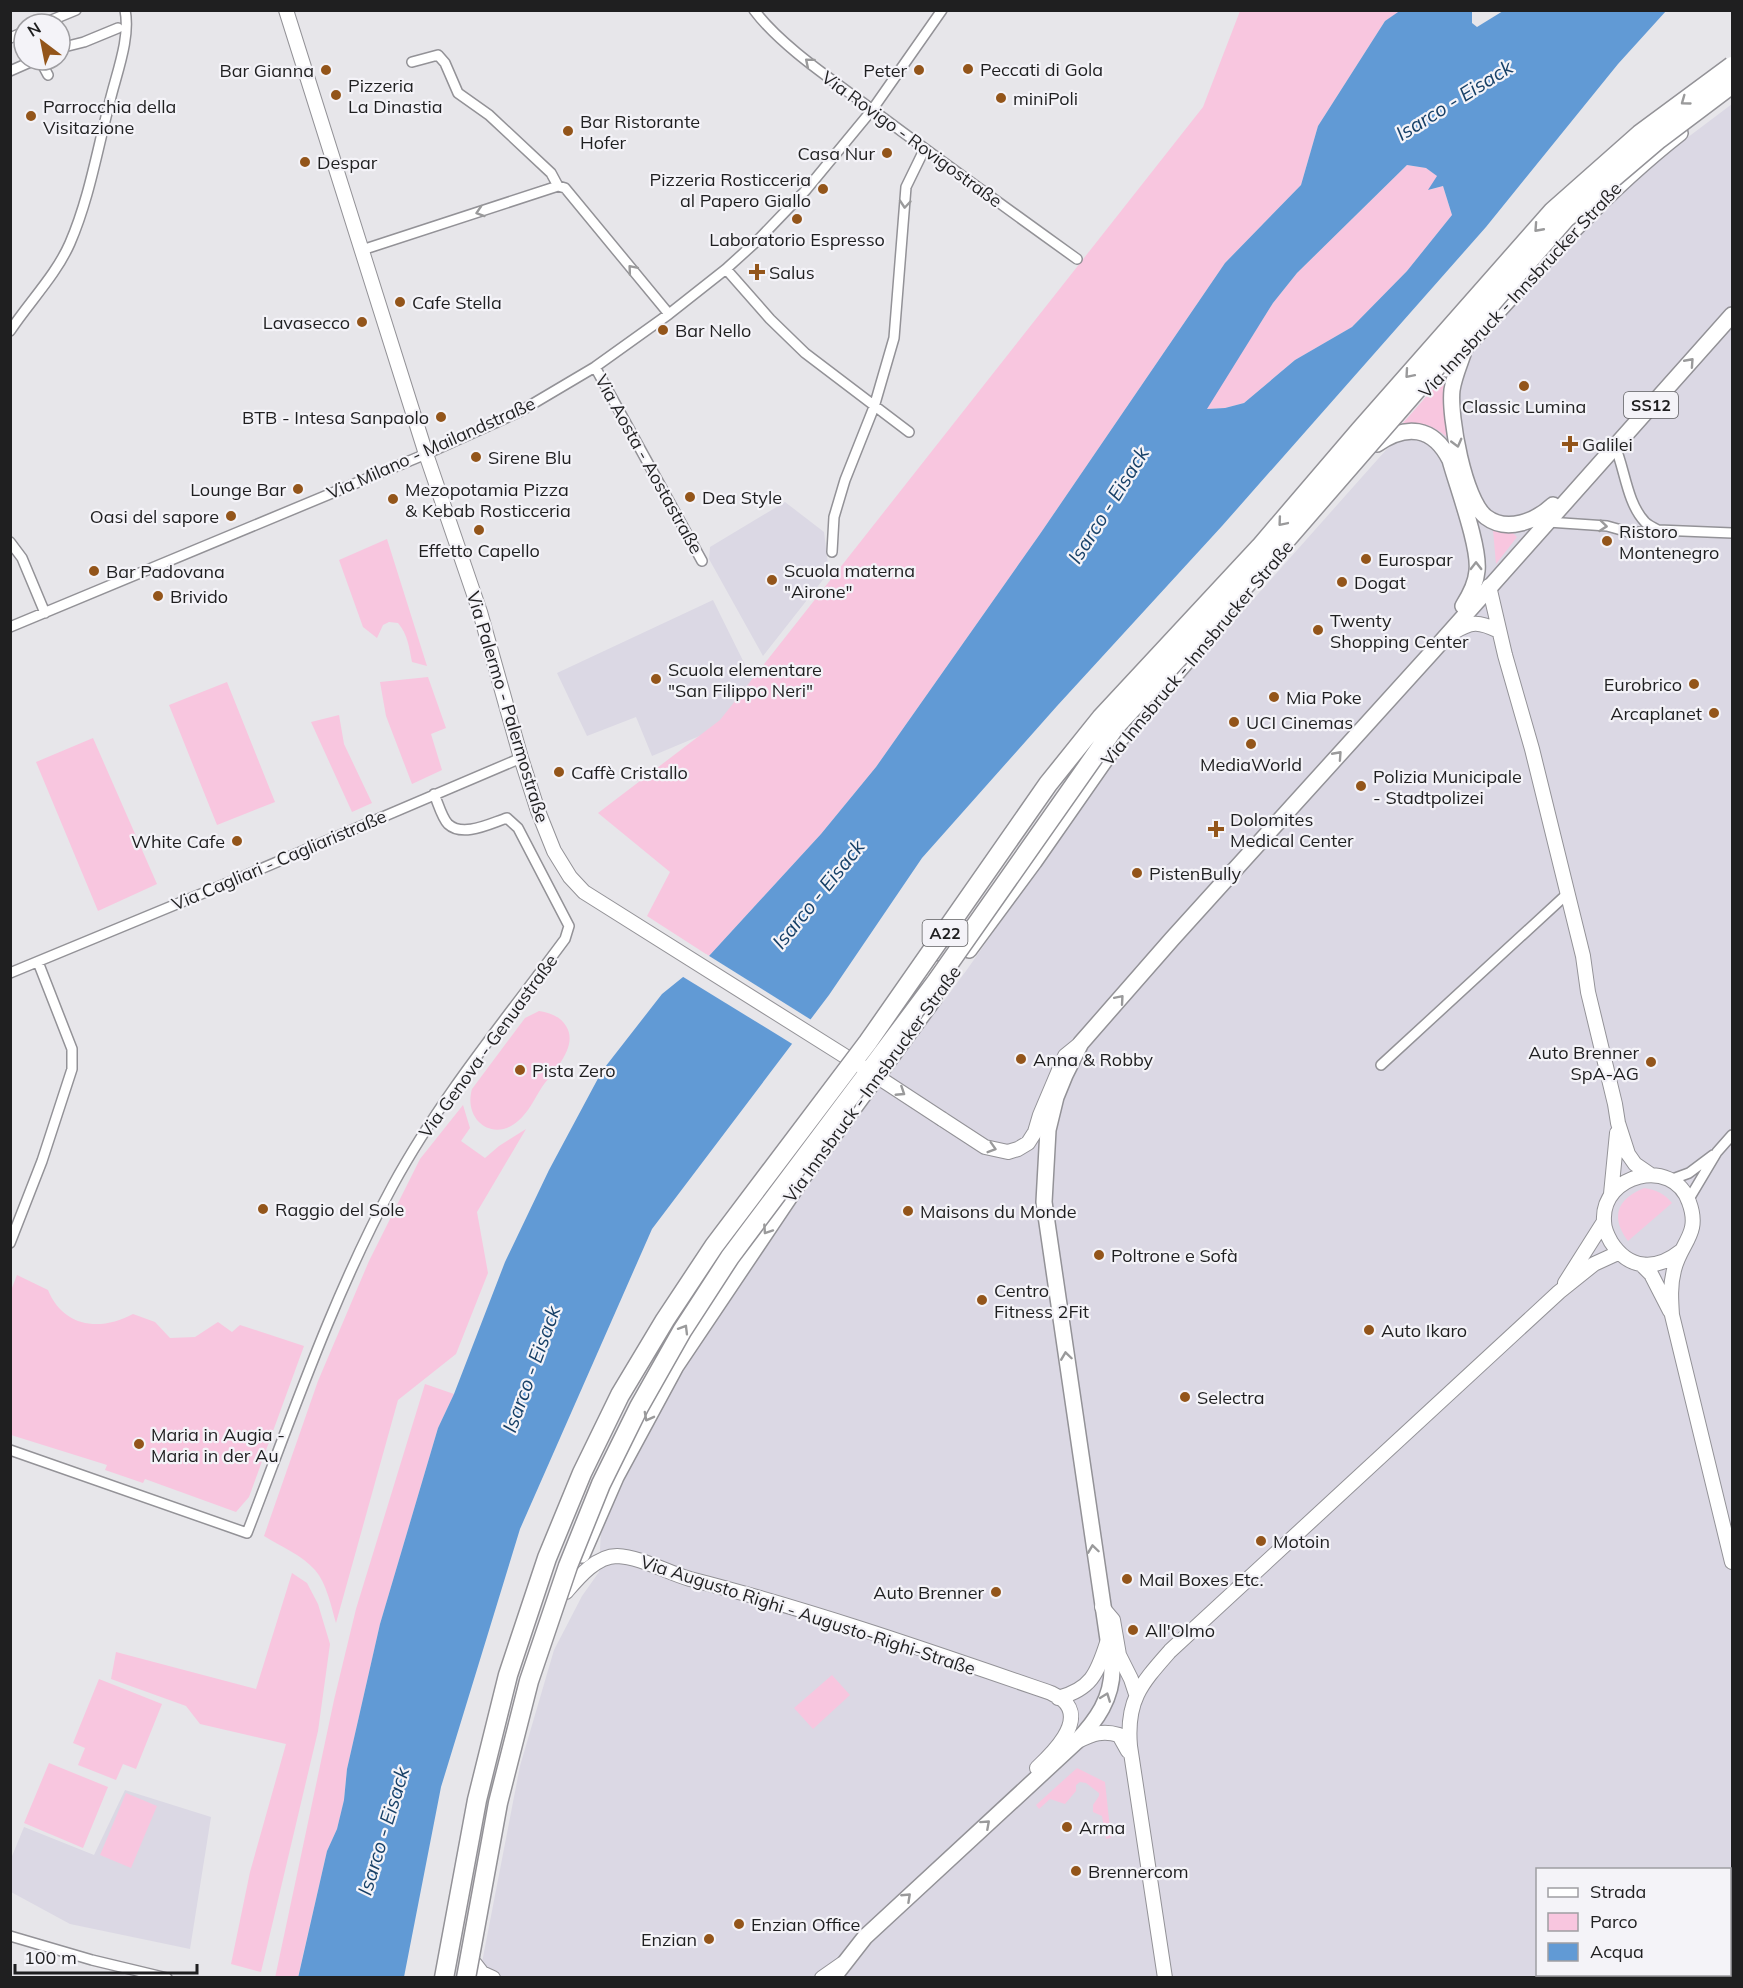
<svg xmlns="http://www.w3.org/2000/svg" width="1743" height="1988" font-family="Mulish,sans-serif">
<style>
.built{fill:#dbd8e4;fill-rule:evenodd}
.green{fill:#f8c6df}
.water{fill:#619ad5;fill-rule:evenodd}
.pier{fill:#e7e6ea}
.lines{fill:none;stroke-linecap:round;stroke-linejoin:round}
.street-casing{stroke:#939297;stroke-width:12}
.secondary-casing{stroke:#939297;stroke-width:16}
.primary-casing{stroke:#939297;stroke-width:18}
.street{stroke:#fff;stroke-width:9}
.secondary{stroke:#fff;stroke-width:14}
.primary{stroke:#fff;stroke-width:15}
.secondary-bridge-casing{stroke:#939297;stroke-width:16;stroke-linecap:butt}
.highway-bridge-casing{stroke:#939297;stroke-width:21;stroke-linecap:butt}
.secondary-bridge{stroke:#fff;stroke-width:14}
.highway-bridge{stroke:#fff;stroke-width:18}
.oneway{stroke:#9a9a9b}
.poi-dot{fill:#93551a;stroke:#f4f3f8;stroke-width:2}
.labels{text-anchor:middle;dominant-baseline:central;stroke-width:4.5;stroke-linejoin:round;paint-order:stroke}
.shield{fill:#f4f3f8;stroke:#5f5f61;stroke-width:1.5}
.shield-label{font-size:16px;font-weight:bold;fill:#1f1f20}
.poi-label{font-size:18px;fill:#1f1f20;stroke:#f4f3f8;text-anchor:start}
.street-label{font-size:18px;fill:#1f1f20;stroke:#f4f3f8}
.water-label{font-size:20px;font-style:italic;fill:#174067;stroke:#f4f3f8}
</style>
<rect width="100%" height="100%" fill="#e7e6ea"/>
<path class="built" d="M 1732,104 L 1732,1977 L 479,1978 L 520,1766 L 554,1650 L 582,1596 L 599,1572 L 601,1528 L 640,1446 L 682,1367 L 804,1189 L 966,971 L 1107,770 L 1201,658 L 1402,432 L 1474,343 L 1579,229 L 1663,156 ZM 1538,1870 L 1730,1870 L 1730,1974 L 1538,1974 Z
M 785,502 L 824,532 L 829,572 L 763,656 L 709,559 L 710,547 Z
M 713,600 L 755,685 L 721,727 L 652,756 L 636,717 L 587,736 L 557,673 Z
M 125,1790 L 211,1817 L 190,1949 L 70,1924 L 11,1892 L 10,1861 L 24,1827 L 94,1855 Z"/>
<path class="green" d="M 1240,11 L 1401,11 L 1385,21 L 1318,126 L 1301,185 L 1225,263 L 1040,534 L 876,767 L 821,834 L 709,956 L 647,916 L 670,872 L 598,813 L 720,720 L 1203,107 Z
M 1407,165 L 1426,168 L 1438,176 L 1429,190 L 1443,186 L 1452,215 L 1407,271 L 1352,327 L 1295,360 L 1244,403 L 1225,408 L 1206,409 L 1273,303 L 1297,273 Z
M 1454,365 L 1451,440 C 1432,425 1427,422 1402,424 Z
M 1493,530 L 1513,533 L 1517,537 L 1496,564 Z
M 387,539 L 427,666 L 412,662 C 409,647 408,635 398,623 L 389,622 L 383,625 L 377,638 L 363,627 L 339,560 Z
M 428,677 L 446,728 L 431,734 L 442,770 L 412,784 L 386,716 L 380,682 Z
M 227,682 L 275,802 L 217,825 L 169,705 Z
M 339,715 L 344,744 L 372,803 L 352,812 L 311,722 Z
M 93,738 L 157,884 L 98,911 L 36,762 Z
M 539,1011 C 550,1013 560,1016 566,1026 C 579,1046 554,1071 542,1087 C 535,1098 528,1113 518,1121 C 493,1143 463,1120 472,1089 L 525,1018 Z
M 463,1105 L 470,1128 L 461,1141 L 485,1158 L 499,1146 L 526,1129 L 477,1212 L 488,1273 L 456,1354 L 398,1400 L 336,1623 C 331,1606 327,1584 315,1570 C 302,1555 280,1546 264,1536 L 318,1381 L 369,1261 L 420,1159 Z
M 1644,1188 C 1656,1190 1664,1193 1672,1203 L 1628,1241 C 1610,1217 1617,1199 1644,1188 Z
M 17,1275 L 48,1290 C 63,1327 100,1332 133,1314 L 155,1322 L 170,1338 L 195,1337 L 218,1322 L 232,1332 L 240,1325 L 304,1346 L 249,1497 L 236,1512 L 145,1479 L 143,1483 L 105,1470 L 107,1465 L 11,1435 L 10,1293 Z
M 425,1384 L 454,1394 L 438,1428 L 380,1624 L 347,1769 L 344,1800 L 337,1829 L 327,1851 L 298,1977 L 275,1978 L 334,1700 L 356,1609 Z
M 292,1573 L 307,1583 L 318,1604 L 330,1644 L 318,1731 L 261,1972 L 231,1964 L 250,1872 L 286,1744 L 200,1724 L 186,1706 L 111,1679 L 116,1652 L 256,1689 Z
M 832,1675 L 850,1695 L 813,1729 L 794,1708 Z
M 99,1679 L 162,1704 L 136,1769 L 123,1764 L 116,1780 L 78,1765 L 85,1748 L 73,1743 Z
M 49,1763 L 108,1787 L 83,1848 L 24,1823 Z
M 1077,1768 L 1105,1782 L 1111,1838 L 1106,1839 L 1102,1816 L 1093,1812 L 1093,1805 L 1099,1796 L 1099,1793 L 1086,1783 L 1080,1782 L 1076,1785 L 1076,1791 L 1065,1804 L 1050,1799 L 1039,1809 L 1036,1805 Z
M 126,1793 L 157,1806 L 131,1868 L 100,1855 Z"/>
<path class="water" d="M 1401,10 L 1472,11 L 1472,23 L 1477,27 L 1503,11 L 1666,11 L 1618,64 L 1486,227 L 1222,526 L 1057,706 L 922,858 L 829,995 L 652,1229 L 520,1529 L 441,1787 L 404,1977 L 298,1978 L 327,1851 L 337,1829 L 344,1800 L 347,1769 L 380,1624 L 438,1428 L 454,1394 L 505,1262 L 549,1170 L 602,1071 L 662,994 L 709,956 L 821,834 L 876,767 L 1040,534 L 1225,263 L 1301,185 L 1318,126 L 1385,21 ZM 1407,165 L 1426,168 L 1437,176 L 1428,190 L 1443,186 L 1452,215 L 1407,271 L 1352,327 L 1295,360 L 1244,403 L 1225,408 L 1207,409 L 1273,303 L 1297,273 Z"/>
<path class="pier" d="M 706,954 L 813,1021 L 794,1045 L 680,975 Z"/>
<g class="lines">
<g class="street-casing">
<path id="street" d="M 754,10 C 780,45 831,79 866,105 C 936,157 1006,208 1077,259
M 42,24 L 76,10
M 10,38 L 24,32
M 60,48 L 84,42 L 118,28
M 40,60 L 48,75
M 412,62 L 438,55 L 445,63 L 458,93 L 489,115 L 551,173 L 558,186
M 10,71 L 35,60
M 362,250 L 558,186 L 565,188 L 669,314
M 726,269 L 770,319 L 805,353 L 909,432
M 10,331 C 30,301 56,275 70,243 C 89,199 97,151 109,105 C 115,77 131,39 125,10
M 595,367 L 702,561
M 1615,446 C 1625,470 1627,503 1645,522 C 1648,525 1654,528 1658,530
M 1548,522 L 1607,526 L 1632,533 L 1658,530 L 1732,533
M 10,542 L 22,558 L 45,613
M 832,552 L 834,517 L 845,480 L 874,407 L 894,338 L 906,187 L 924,150
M 10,627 L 426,454 L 519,412 L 595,367 L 669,314 L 726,269 L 758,240 L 806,190 L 872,110 L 942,10
M 10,973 L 230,882 L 521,758
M 1381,1065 L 1567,894
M 1670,1180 L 1689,1173 L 1713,1155
M 1689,1199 L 1717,1152 L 1732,1135
M 10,1243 L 42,1161 L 72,1069 L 72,1049 L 38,962
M 10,1450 L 247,1533 C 292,1416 333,1296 393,1185 C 441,1097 506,1019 565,939 L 569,926 L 518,828 L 507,818 C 491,823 463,838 448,824 C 442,818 438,803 434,794
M 10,1936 L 92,1960 L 167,1978"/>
</g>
<g class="secondary-casing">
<path id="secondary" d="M 286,10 L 426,454 L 480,612 L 521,758 L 538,811 L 554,851 L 570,877 L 584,892 L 859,1065
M 1489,586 L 1505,655 L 1532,749 L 1583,956 L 1588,992 L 1615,1104 L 1618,1123 L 1628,1154 L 1635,1164 L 1651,1175
M 1452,633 C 1472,621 1478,621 1499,631
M 942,1119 L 985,1147 L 1008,1152 L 1018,1149 L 1028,1143 L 1035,1132 L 1040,1115 L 1065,1056 L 1081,1043
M 1611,1194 L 1617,1133
M 1681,1251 C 1656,1271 1629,1270 1611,1242 C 1607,1235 1604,1229 1604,1221 C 1601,1174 1673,1156 1689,1202 C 1701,1234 1681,1242 1674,1270 C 1670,1285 1671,1300 1672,1315 L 1732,1562
M 1642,1265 L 1651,1274 L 1670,1311
M 1565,1283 L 1603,1223
M 566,1592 C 578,1578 596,1556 617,1556 C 641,1557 666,1572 690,1579 C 812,1610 932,1652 1051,1693 C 1055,1695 1060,1698 1063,1700 C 1087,1721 1051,1755 1037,1768
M 1102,1607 L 1113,1620 L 1119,1655 L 1131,1679 L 1136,1694
M 1058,1698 C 1091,1689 1097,1674 1107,1643
M 1078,1741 C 1093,1734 1102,1730 1119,1735 L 1128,1751
M 475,1964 L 482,1973 L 493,1978
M 822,1978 L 842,1964
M 1165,1978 L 1130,1746 C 1126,1700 1141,1684 1170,1651 L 1559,1292 L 1594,1264 L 1618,1253"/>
</g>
<g class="primary-casing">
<path id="primary" d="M 1463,354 C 1459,366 1454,377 1452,390 C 1449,416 1464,500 1486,517 C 1507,533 1536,521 1553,505
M 1446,369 C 1521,287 1592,202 1680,133
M 1377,444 C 1406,424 1433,426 1450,460 C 1457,486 1480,547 1477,571 C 1476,584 1470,595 1463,606
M 969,950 L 1034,862 L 1117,743 L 1199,647
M 897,1014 L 937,969
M 582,1555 L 616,1477 L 676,1366 L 801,1180 L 934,999
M 833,1978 L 865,1937 L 1076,1742 C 1096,1721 1113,1698 1112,1667 L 1044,1202 L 1048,1130 L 1056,1097 L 1065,1075 L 1081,1043 L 1172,939 L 1433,651 L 1732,315"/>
</g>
<use href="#street" class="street"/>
<use href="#secondary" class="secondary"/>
<use href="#primary" class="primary"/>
<g class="secondary-bridge-casing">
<path id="secondary-bridge" d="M 861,1066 L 942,1119"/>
</g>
<g class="highway-bridge-casing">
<path id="highway-bridge" d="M 444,1978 L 477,1800 L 508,1675 L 547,1558 L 582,1473 L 620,1395 L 665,1320 L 714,1246 L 868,1042 L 1048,784 L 1101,718 L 1260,547 L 1360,430 L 1553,211 L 1640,134 L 1732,66
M 466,1978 L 498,1803 L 529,1681 L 568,1566 L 601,1484 L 639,1407 L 682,1331 L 730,1257 L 936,982 L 1115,727 L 1272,556 L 1565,219 L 1659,139 L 1732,84"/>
</g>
<use href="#secondary-bridge" class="secondary-bridge"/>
<use href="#highway-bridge" class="highway-bridge"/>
</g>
<defs><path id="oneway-chevron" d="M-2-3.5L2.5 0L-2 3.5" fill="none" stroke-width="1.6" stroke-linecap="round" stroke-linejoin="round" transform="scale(1.5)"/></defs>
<g class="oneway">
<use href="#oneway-chevron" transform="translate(809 62) rotate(-140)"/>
<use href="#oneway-chevron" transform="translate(1685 101) rotate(144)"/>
<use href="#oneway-chevron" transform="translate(905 204) rotate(95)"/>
<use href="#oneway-chevron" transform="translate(480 212) rotate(162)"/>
<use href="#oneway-chevron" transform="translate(1538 228) rotate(132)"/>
<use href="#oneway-chevron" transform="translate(632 269) rotate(-130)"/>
<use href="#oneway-chevron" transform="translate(1690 362) rotate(-48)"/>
<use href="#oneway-chevron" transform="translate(1409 374) rotate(131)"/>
<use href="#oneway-chevron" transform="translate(1457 443) rotate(75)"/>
<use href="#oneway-chevron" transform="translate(1282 522) rotate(130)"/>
<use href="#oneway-chevron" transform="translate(1603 526) rotate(6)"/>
<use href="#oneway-chevron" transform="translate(1476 566) rotate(-90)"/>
<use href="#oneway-chevron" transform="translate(1338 755) rotate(-48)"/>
<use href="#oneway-chevron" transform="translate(1120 999) rotate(-49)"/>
<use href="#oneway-chevron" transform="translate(901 1092) rotate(33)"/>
<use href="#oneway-chevron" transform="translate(992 1148) rotate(17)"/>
<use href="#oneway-chevron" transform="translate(767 1230) rotate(124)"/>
<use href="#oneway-chevron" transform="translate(684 1329) rotate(-59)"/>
<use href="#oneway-chevron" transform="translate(1066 1356) rotate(-98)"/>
<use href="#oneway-chevron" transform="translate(648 1417) rotate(118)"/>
<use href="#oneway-chevron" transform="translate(1093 1549) rotate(-98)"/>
<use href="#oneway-chevron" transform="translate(1106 1697) rotate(-69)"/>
<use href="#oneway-chevron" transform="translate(986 1824) rotate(-42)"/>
<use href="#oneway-chevron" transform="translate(907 1897) rotate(-43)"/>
</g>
<g class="poi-dot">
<circle cx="968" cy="69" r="6"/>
<circle cx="326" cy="70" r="6"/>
<circle cx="919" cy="70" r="6"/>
<circle cx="336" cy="95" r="6"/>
<circle cx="1001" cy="98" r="6"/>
<circle cx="31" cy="116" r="6"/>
<circle cx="568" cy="131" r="6"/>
<circle cx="887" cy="153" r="6"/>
<circle cx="305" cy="162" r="6"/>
<circle cx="823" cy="189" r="6"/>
<circle cx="797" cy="219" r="6"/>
<path d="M754 263h6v6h6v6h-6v6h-6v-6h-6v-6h6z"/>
<circle cx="400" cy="302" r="6"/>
<circle cx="362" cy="322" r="6"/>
<circle cx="663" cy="330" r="6"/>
<circle cx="1524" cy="386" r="6"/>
<circle cx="441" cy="417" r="6"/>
<path d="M1567 435h6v6h6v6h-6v6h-6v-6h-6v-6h6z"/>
<circle cx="476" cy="457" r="6"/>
<circle cx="298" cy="489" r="6"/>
<circle cx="690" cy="497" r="6"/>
<circle cx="393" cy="499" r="6"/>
<circle cx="231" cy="516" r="6"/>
<circle cx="479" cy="530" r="6"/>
<circle cx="1607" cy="541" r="6"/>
<circle cx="1366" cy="559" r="6"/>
<circle cx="94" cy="571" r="6"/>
<circle cx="772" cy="580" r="6"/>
<circle cx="1342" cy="582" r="6"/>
<circle cx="158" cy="596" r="6"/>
<circle cx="1318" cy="630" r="6"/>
<circle cx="656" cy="679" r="6"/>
<circle cx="1694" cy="684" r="6"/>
<circle cx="1274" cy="697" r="6"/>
<circle cx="1714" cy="713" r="6"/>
<circle cx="1234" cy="722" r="6"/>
<circle cx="1251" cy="744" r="6"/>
<circle cx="559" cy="772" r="6"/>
<circle cx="1361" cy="786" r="6"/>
<path d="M1213 820h6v6h6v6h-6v6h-6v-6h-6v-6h6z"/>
<circle cx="237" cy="841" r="6"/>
<circle cx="1137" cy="873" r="6"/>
<circle cx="1021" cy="1059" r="6"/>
<circle cx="1651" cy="1062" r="6"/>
<circle cx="520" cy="1070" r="6"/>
<circle cx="263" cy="1209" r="6"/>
<circle cx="908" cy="1211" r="6"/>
<circle cx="1099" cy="1255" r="6"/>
<circle cx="982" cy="1300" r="6"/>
<circle cx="1369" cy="1330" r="6"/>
<circle cx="1185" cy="1397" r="6"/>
<circle cx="139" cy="1444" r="6"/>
<circle cx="1261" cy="1541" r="6"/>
<circle cx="1127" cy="1579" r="6"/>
<circle cx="996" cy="1592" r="6"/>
<circle cx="1133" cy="1630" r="6"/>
<circle cx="1067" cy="1827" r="6"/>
<circle cx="1076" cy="1871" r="6"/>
<circle cx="739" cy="1924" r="6"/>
<circle cx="709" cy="1939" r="6"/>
</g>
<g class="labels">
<g class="shield">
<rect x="1624" y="392" width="54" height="26" rx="4.5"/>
<rect x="922.5" y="920" width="45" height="26" rx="4.5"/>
</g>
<g class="shield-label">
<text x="1651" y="405">SS12</text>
<text x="945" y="933">A22</text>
</g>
<g class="poi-label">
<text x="980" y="69">Peccati di Gola</text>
<text x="314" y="70" text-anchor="end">Bar Gianna</text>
<text x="907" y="70" text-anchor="end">Peter</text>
<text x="348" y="85">Pizzeria<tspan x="348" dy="21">La Dinastia</tspan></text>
<text x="1013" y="98">miniPoli</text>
<text x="43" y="106">Parrocchia della<tspan x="43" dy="21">Visitazione</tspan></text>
<text x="580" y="121">Bar Ristorante<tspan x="580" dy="21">Hofer</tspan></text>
<text x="875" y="153" text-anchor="end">Casa Nur</text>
<text x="317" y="162">Despar</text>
<text x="811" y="179" text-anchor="end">Pizzeria Rosticceria<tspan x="811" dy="21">al Papero Giallo</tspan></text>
<text x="797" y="239" text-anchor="middle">Laboratorio Espresso</text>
<text x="769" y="272">Salus</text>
<text x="412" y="302">Cafe Stella</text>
<text x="350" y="322" text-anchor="end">Lavasecco</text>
<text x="675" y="330">Bar Nello</text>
<text x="1524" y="406" text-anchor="middle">Classic Lumina</text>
<text x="429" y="417" text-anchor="end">BTB - Intesa Sanpaolo</text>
<text x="1582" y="444">Galilei</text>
<text x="488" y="457">Sirene Blu</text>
<text x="286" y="489" text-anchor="end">Lounge Bar</text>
<text x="405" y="489">Mezopotamia Pizza<tspan x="405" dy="21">&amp; Kebab Rosticceria</tspan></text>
<text x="702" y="497">Dea Style</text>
<text x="219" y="516" text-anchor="end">Oasi del sapore</text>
<text x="1619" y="531">Ristoro<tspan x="1619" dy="21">Montenegro</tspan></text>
<text x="479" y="550" text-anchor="middle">Effetto Capello</text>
<text x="1378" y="559">Eurospar</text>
<text x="784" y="570">Scuola materna<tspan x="784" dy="21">"Airone"</tspan></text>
<text x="106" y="571">Bar Padovana</text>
<text x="1354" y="582">Dogat</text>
<text x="170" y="596">Brivido</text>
<text x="1330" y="620">Twenty<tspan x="1330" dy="21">Shopping Center</tspan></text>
<text x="668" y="669">Scuola elementare<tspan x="668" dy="21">"San Filippo Neri"</tspan></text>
<text x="1682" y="684" text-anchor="end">Eurobrico</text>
<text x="1286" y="697">Mia Poke</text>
<text x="1702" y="713" text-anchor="end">Arcaplanet</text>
<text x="1246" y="722">UCI Cinemas</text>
<text x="1251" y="764" text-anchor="middle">MediaWorld</text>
<text x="571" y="772">Caffè Cristallo</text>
<text x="1373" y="776">Polizia Municipale<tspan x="1373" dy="21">- Stadtpolizei</tspan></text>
<text x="1230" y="819">Dolomites<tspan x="1230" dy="21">Medical Center</tspan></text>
<text x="225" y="841" text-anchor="end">White Cafe</text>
<text x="1149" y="873">PistenBully</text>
<text x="1639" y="1052" text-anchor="end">Auto Brenner<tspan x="1639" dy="21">SpA-AG</tspan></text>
<text x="1033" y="1059">Anna &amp; Robby</text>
<text x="532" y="1070">Pista Zero</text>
<text x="275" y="1209">Raggio del Sole</text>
<text x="920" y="1211">Maisons du Monde</text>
<text x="1111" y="1255">Poltrone e Sofà</text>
<text x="994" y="1290">Centro<tspan x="994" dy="21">Fitness 2Fit</tspan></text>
<text x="1381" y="1330">Auto Ikaro</text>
<text x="1197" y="1397">Selectra</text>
<text x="151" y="1434">Maria in Augia -<tspan x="151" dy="21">Maria in der Au</tspan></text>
<text x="1273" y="1541">Motoin</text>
<text x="1139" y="1579">Mail Boxes Etc.</text>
<text x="984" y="1592" text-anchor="end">Auto Brenner</text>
<text x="1145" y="1630">All'Olmo</text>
<text x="1079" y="1827">Arma</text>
<text x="1088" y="1871">Brennercom</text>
<text x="751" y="1924">Enzian Office</text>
<text x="697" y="1939" text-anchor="end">Enzian</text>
</g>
<g class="street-label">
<text transform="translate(912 139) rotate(36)">Via Rovigo - Rovigostraße</text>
<text transform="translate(1520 290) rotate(-47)">Via Innsbruck - Innsbrucker Straße</text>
<text transform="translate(431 448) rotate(-24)">Via Milano - Mailandstraße</text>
<text transform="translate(649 464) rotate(61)">Via Aosta - Aostastraße</text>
<text transform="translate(1197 653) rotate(-50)">Via Innsbruck - Innsbrucker Straße</text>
<text transform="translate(508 707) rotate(73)">Via Palermo - Palermostraße</text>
<text transform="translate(279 860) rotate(-23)">Via Cagliari - Cagliaristraße</text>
<text transform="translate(488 1046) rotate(-54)">Via Genova - Genuastraße</text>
<text transform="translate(872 1084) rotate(-54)">Via Innsbruck - Innsbrucker Straße</text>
<text transform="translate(808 1615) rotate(18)">Via Augusto Righi - Augusto-Righi-Straße</text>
</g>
<g class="water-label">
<text transform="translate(1454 100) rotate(-32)">Isarco - Eisack</text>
<text transform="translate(1108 505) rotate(-58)">Isarco - Eisack</text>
<text transform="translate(818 894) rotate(-51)">Isarco - Eisack</text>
<text transform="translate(531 1369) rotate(-70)">Isarco - Eisack</text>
<text transform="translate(383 1831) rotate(-73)">Isarco - Eisack</text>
</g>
</g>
<rect width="1743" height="1988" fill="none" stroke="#1f1f20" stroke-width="24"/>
<rect x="1536" y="1868" width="195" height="108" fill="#f4f3f8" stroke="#9f9ea2" stroke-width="1.5"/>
<rect x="1548" y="1888" width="30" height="9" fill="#ffffff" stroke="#9f9ea2" stroke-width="1.5"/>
<text x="1590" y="1898" font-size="18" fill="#1f1f20">Strada</text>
<rect x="1548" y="1913" width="30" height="18" fill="#f8c6df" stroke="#9f9ea2" stroke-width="1.5"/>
<text x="1590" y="1928" font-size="18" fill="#1f1f20">Parco</text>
<rect x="1548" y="1943" width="30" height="18" fill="#619ad5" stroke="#9f9ea2" stroke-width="1.5"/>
<text x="1590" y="1958" font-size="18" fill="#1f1f20">Acqua</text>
<g transform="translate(42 42) rotate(328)"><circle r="28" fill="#f4f3f8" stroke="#9f9ea2" stroke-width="1.5"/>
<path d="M0-4.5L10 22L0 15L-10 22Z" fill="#93551a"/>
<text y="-9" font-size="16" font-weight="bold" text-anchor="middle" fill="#1f1f20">N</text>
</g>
<path d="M15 1964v9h182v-9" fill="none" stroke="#1f1f20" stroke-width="3"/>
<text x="24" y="1964" font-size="18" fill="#1f1f20" stroke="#f4f3f8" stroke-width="4.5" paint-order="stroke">100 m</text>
</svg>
